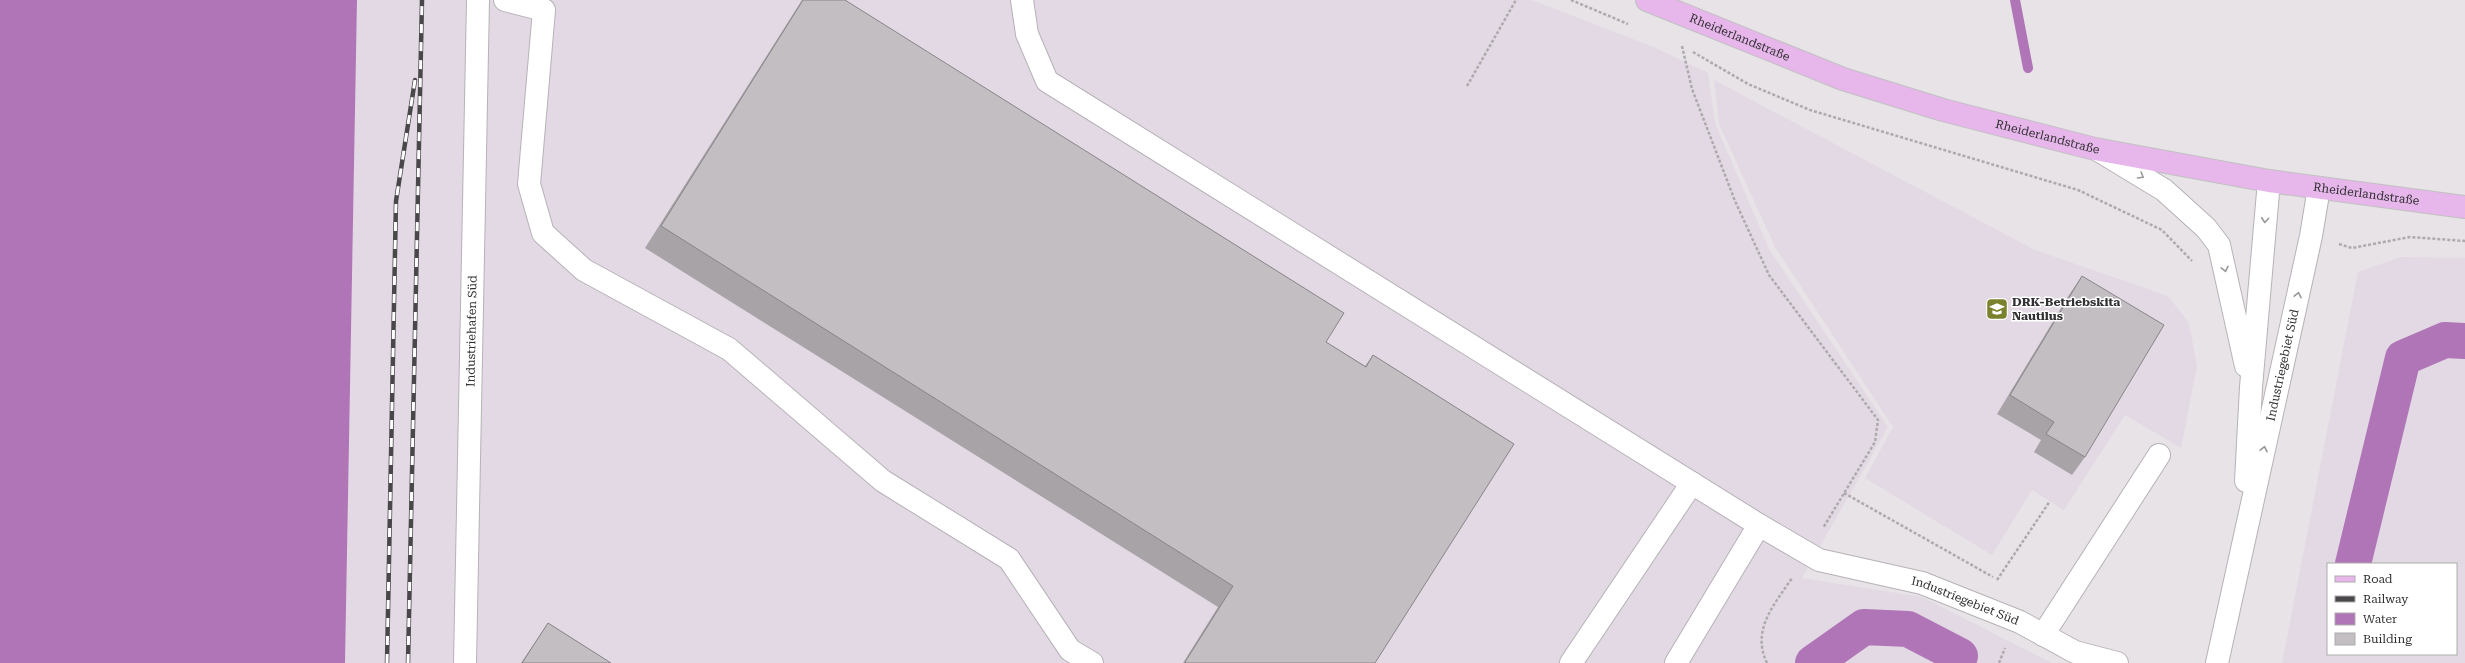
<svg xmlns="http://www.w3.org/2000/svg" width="2465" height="663" font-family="'Roboto Serif',serif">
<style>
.built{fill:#e3d9e4;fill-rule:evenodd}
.water{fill:#b075b6}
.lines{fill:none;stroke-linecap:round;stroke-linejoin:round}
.stream{stroke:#b075b6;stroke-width:10}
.canal{stroke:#b075b6;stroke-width:36}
.minor-casing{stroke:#b6b2b7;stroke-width:24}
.major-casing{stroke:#c1c1c2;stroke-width:24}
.path{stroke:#adaaad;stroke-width:2.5;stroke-dasharray:3 2;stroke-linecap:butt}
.minor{stroke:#fff;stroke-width:22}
.major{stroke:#e7b6eb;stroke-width:22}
.rail-casing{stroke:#49474a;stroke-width:4.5}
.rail{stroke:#fff;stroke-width:3;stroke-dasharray:9;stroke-linecap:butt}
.wall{fill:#a7a3a7}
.building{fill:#c2bec2;stroke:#888588}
.oneway{stroke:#989898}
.labels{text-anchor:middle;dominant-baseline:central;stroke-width:3;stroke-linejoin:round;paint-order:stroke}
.street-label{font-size:12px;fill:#313032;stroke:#fff}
.poi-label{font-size:12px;font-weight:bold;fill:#313032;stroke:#fff;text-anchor:start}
</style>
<rect width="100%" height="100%" fill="#e7e3e7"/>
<path class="built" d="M 357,0 L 1532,0 L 1656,48 L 1708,73 L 1715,123 L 1769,249 L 1888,427 L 1802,578 L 1922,597 L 2052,663 L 345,663 Z
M 1714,80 L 2035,250 L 2168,296 L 2189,323 L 2197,366 L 2181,448 L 2125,415 L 2064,510 L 2032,490 L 1992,555 L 1865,478 L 1893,427 L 1775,247 L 1719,124 Z
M 2401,257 L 2465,258 L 2465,663 L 2282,663 L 2358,272 ZM 2328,564 L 2456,564 L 2456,654 L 2328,654 Z"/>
<path class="water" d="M 0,0 L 357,0 L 345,663 L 0,663 Z"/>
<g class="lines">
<path class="stream" d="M 2015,0 L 2028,68"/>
<path class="canal" d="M 2353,564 L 2403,358 L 2445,340 L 2465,341
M 1813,663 L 1864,627 L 1908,629 L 1960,656"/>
<g class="minor-casing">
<g id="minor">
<path d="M 505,0 L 544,10 L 529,184 L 543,233 L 584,270 L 729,349 L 883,481 L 1009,559 L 1070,650 L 1092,663"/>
<path id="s1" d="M 1022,0 L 1027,34 L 1047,81 L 1759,525 L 1819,560 L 1922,583 L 2020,622 L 2075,652 L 2117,663"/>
<path d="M 2098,150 L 2164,190 L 2206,228 L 2219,245 L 2246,366"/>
<path d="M 2246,481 L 2251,387 L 2269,181"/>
<path d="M 2043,635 L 2159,455"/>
<path id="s2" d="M 465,663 L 478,0"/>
<path d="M 1571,663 L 1692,483"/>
<path d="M 1676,663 L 1759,525"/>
<path id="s3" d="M 2217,663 L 2311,236 L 2319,188"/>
</g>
</g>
<g class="major-casing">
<g id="major">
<path id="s4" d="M 1647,0 L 1843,79 L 1943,110 L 2095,149 L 2269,181 L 2465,207"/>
</g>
</g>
<path class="path" d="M 1571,0 L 1628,24
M 1682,46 L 1692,89 L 1735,201 L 1769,275 L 1878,420 L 1875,442 L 1823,528
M 1693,52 L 1748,84 L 1810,110 L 2078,190 L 2162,230 L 2192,261
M 1467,86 L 1516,0
M 2339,244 L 2352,248 L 2410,237 L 2465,241
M 1844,493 L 1993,577
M 1997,580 L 2050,501
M 1767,663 C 1751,630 1774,605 1792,578
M 1999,663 L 2005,648"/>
<use href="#minor" class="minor"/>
<use href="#major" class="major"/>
<g class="rail-casing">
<path id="rail" d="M 387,663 L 396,201 L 415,80
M 408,663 L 422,0"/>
</g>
<use href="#rail" class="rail"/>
</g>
<path class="wall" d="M 802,0 L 845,0 L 1326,342 L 1365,366 L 1373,355 L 1375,663 L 1183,663 L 1218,607 L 645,248 Z
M 2082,276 L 2085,457 L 2072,475 L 2034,452 L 2041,440 L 1997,414 L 2069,295 Z
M 548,623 L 611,663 L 521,663 Z"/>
<path class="building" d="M 803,0 L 845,0 L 1344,313 L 1326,342 L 1366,367 L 1373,355 L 1514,444 L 1375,663 L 1186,663 L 1185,662 L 1233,586 L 661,226 Z
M 2082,276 L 2164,325 L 2085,457 L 2046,434 L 2054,422 L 2010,395 Z
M 548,623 L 611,663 L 522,663 Z"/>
<defs><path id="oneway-chevron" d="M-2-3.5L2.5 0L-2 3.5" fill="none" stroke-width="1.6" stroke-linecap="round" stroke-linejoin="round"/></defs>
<g class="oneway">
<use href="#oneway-chevron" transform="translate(2141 176) rotate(31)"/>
<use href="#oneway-chevron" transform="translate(2265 220) rotate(95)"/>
<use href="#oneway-chevron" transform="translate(2225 269) rotate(78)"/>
<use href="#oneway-chevron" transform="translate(2298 295) rotate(-78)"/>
<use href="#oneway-chevron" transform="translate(2264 449) rotate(-78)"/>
</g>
<defs>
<g id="school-square" transform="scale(1.15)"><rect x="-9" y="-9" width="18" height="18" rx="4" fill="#7a822d" stroke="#fff"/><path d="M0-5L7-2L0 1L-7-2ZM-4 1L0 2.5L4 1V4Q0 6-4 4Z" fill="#fff"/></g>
</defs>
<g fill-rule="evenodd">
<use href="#school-square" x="1997" y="309"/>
</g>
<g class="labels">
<g class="street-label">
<text stroke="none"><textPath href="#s4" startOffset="100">Rheiderlandstraße</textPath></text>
<text stroke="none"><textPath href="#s4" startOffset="424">Rheiderlandstraße</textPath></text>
<text stroke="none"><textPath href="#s4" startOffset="748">Rheiderlandstraße</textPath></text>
<text stroke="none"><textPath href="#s2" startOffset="332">Industriehafen Süd</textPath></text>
<text stroke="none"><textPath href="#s3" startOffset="305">Industriegebiet Süd</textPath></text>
<text stroke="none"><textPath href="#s1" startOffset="1146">Industriegebiet Süd</textPath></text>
</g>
<g class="poi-label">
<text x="2012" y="302">DRK-Betriebskita<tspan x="2012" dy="14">Nautilus</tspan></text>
</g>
</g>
<rect x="2327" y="563" width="130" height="92" fill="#ffffff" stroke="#adacad"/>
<rect x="2335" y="576" width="20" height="6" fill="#e7b6eb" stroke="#adacad"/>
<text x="2363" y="583" font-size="12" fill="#313032">Road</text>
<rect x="2335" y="596" width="20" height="6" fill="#49474a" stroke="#adacad"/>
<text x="2363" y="603" font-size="12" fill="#313032">Railway</text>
<rect x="2335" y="613" width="20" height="12" fill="#b075b6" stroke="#adacad"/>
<text x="2363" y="623" font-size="12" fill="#313032">Water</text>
<rect x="2335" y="633" width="20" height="12" fill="#c2bec2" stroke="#adacad"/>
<text x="2363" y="643" font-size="12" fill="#313032">Building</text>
</svg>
